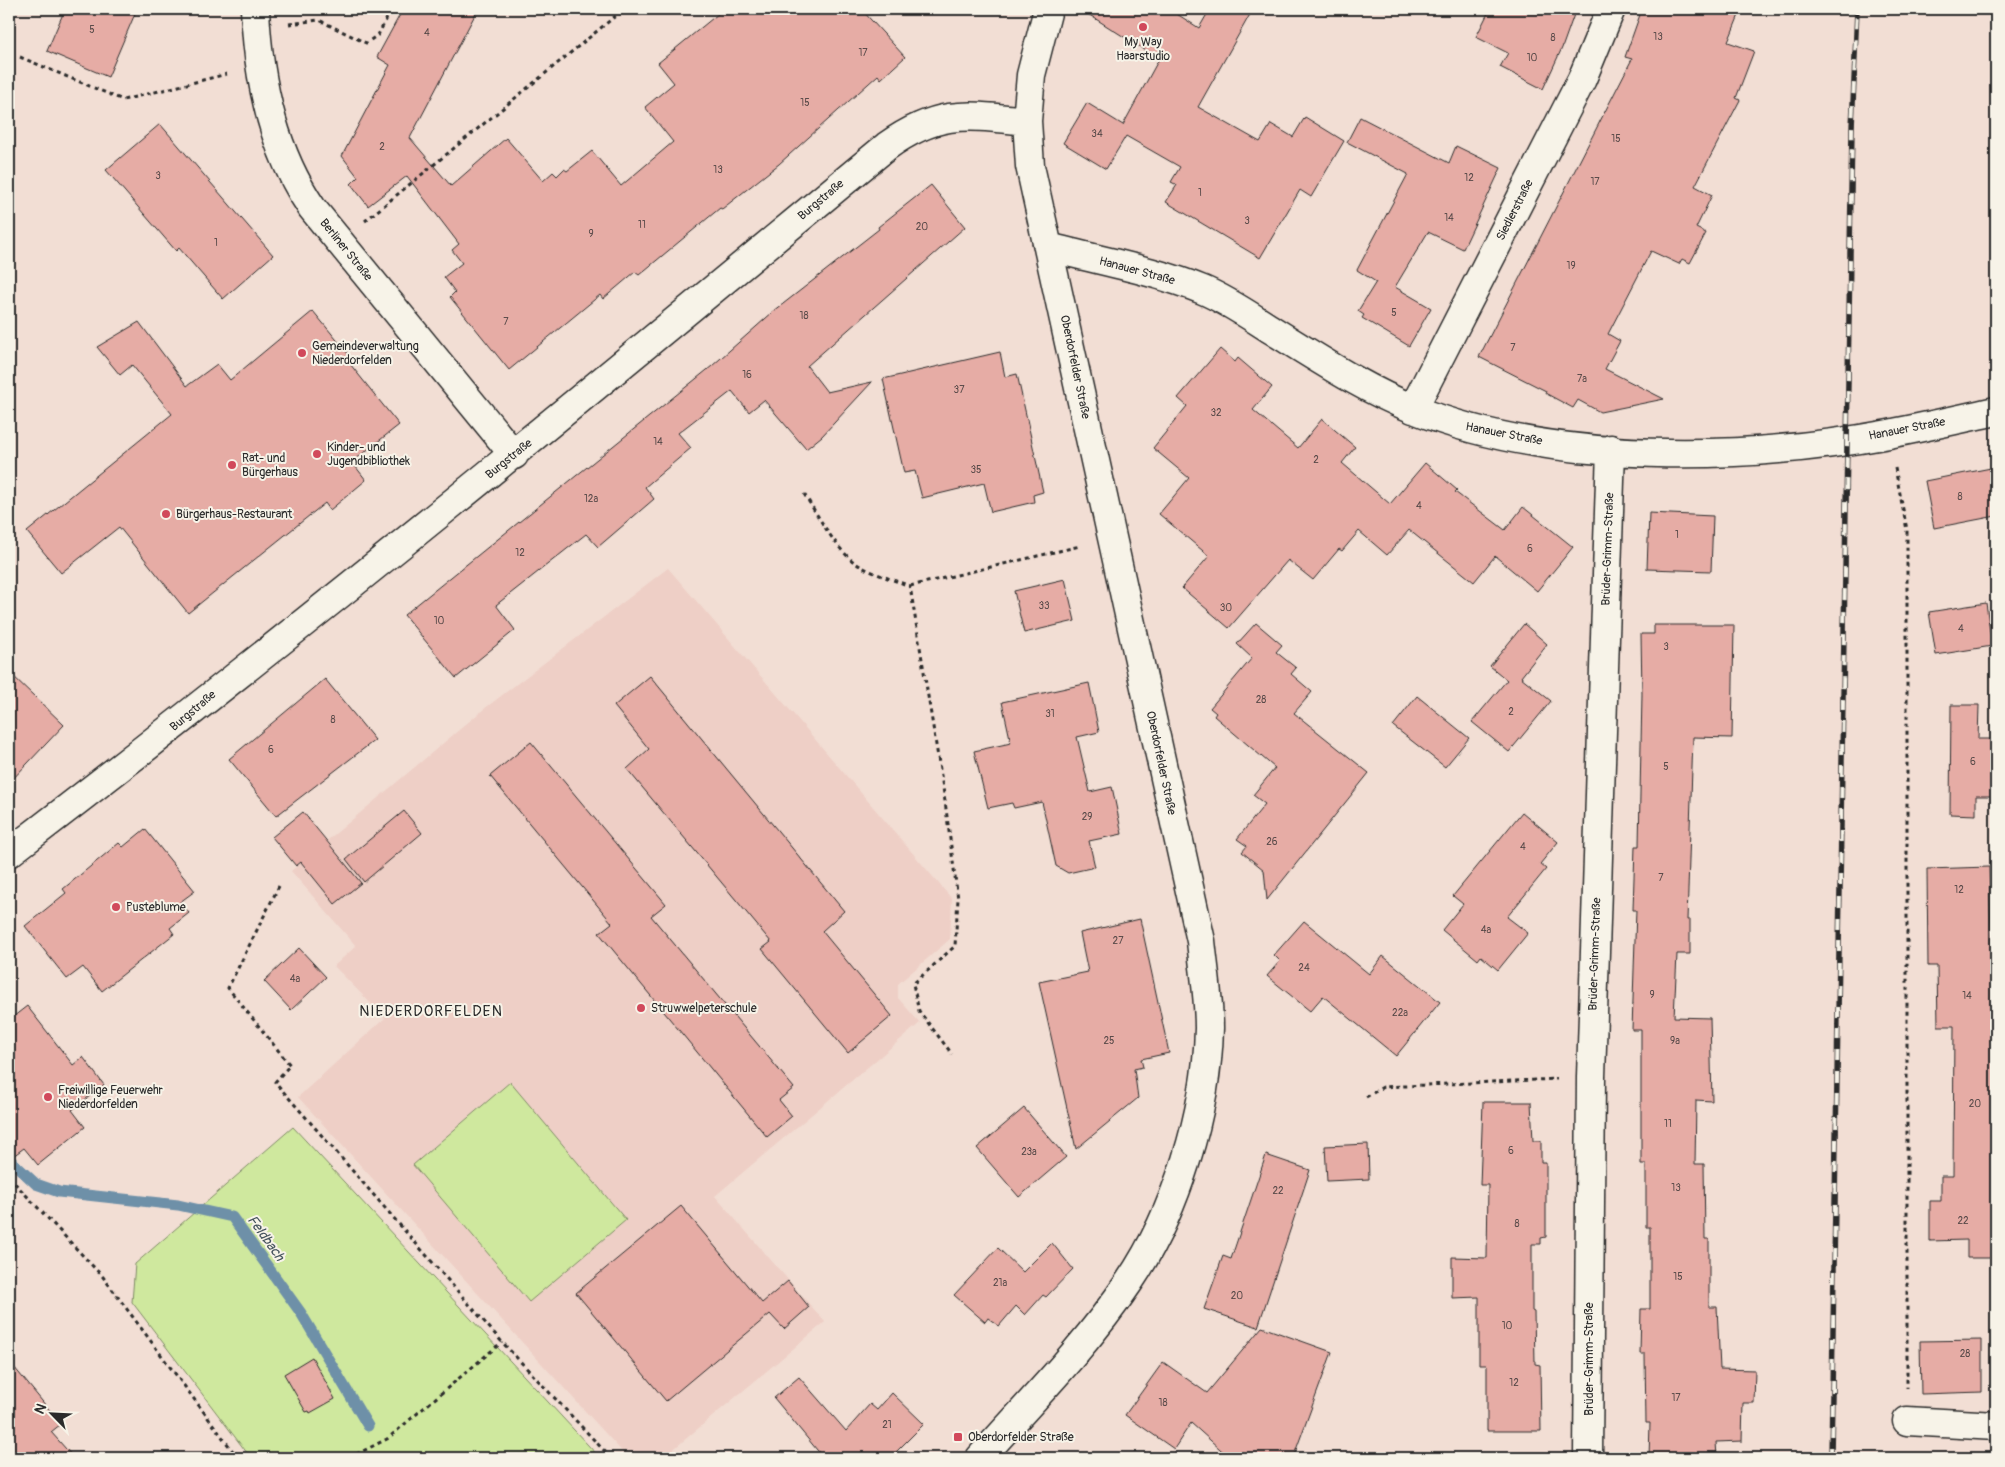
<svg xmlns="http://www.w3.org/2000/svg" width="2005" height="1467" font-family="Pangolin,sans-serif">
<style>
.built{fill:#eecfc6}
.green{fill:#cfe89e;stroke:#7d8a64}
.lines{fill:none;stroke-linecap:round;stroke-linejoin:round}
.stream{stroke:#6e90a8;stroke-width:11}
.building{fill:#e6aca5;stroke:#2b2b2b}
.street-casing{stroke:#2b2b2b;stroke-width:31}
.path{stroke:#2b2b2b;stroke-width:3;stroke-dasharray:4 4;stroke-linecap:butt}
.street{stroke:#f7f3e8;stroke-width:28}
.rail-casing{stroke:#2b2b2b;stroke-width:5.5}
.rail{stroke:#f7f3e8;stroke-width:4;stroke-dasharray:11;stroke-linecap:butt}
.poi-dot{fill:#d1495b;stroke:#f7f3e8;stroke-width:2}
.labels{text-anchor:middle;dominant-baseline:central;stroke-width:4;stroke-linejoin:round;paint-order:stroke}
.number-label{font-size:10px;fill:#5a4b4a}
.poi-label{font-size:12px;fill:#2b2b2b;stroke:#f7f3e8;text-anchor:start}
.street-label{font-size:12px;fill:#2b2b2b;stroke:#f7f3e8}
.water-label{font-size:14px;font-style:italic;fill:#47555f;stroke:#f7f3e8}
.quarter-label{font-size:15px;letter-spacing:1px;fill:#2b2b2b;stroke:#f7f3e8}
</style>
<rect width="100%" height="100%" fill="#f2ded4"/>
<filter id="ink" filterUnits="userSpaceOnUse"><feTurbulence type="fractalNoise" baseFrequency=".02" numOctaves="2"/><feDisplacementMap in="SourceGraphic" scale="10" xChannelSelector="R" yChannelSelector="G"/><feConvolveMatrix kernelMatrix="1 2 1 2 8 2 1 2 1" color-interpolation-filters="sRGB"/></filter>
<g filter="url(#ink)">
<path class="built" d="M 668,568 L 952,899 L 950,939 L 898,984 L 898,998 L 920,1023 L 715,1196 L 825,1322 L 663,1458 L 628,1458 L 298,1097 L 385,1018 L 334,966 L 356,946 L 291,871 L 484,709 Z"/>
<path class="green" d="M 510,1082 L 626,1220 L 529,1302 L 413,1165 Z
M 293,1127 L 600,1458 L 251,1458 L 132,1302 L 135,1264 Z"/>
<g class="lines">
<path class="stream" d="M 9,1159 L 36,1184 L 59,1192 L 178,1205 L 232,1217 L 301,1313 L 368,1426"/>
</g>
<path class="building" d="M 65,9 L 137,9 L 108,77 L 47,51 Z
M 403,9 L 478,9 L 410,138 L 451,186 L 506,138 L 543,181 L 553,172 L 557,176 L 564,169 L 567,171 L 592,151 L 621,186 L 673,142 L 645,107 L 674,83 L 658,63 L 724,9 L 861,9 L 905,57 L 881,79 L 878,75 L 779,164 L 722,209 L 720,208 L 639,275 L 635,272 L 603,299 L 600,295 L 509,370 L 450,297 L 455,292 L 444,277 L 462,263 L 452,250 L 459,244 L 407,176 L 368,206 L 351,184 L 358,177 L 342,156 L 390,65 L 377,57 Z
M 1080,9 L 1169,9 L 1199,28 L 1210,9 L 1253,9 L 1198,107 L 1260,142 L 1271,124 L 1293,137 L 1305,117 L 1344,141 L 1311,197 L 1300,190 L 1260,258 L 1166,202 L 1177,185 L 1171,182 L 1180,167 L 1126,136 L 1106,169 L 1063,143 L 1087,103 L 1123,125 L 1159,59 Z
M 1490,9 L 1576,9 L 1562,48 L 1543,89 L 1500,67 L 1508,53 L 1476,37 Z
M 1642,9 L 1722,9 L 1739,15 L 1728,42 L 1754,51 L 1736,98 L 1740,100 L 1695,186 L 1712,195 L 1696,228 L 1706,233 L 1690,263 L 1682,259 L 1679,264 L 1651,251 L 1608,334 L 1620,341 L 1605,369 L 1664,399 L 1600,412 L 1578,400 L 1573,408 L 1545,393 L 1546,391 L 1479,357 L 1632,59 L 1625,57 Z
M 1360,117 L 1449,163 L 1456,146 L 1501,168 L 1463,249 L 1428,232 L 1395,287 L 1431,308 L 1409,346 L 1362,318 L 1364,315 L 1358,311 L 1376,282 L 1357,270 L 1408,174 L 1347,142 Z
M 160,124 L 273,255 L 223,299 L 179,248 L 176,251 L 106,170 Z
M 931,185 L 965,227 L 807,366 L 827,392 L 872,382 L 822,436 L 806,449 L 764,400 L 749,412 L 732,391 L 678,433 L 691,448 L 645,487 L 654,499 L 598,547 L 586,534 L 496,605 L 515,630 L 456,678 L 404,615 L 712,366 L 774,311 L 879,229 L 878,227 Z
M 313,311 L 350,356 L 346,359 L 399,425 L 352,462 L 366,480 L 330,510 L 325,503 L 188,613 L 119,527 L 61,573 L 27,532 L 172,414 L 132,365 L 120,375 L 97,347 L 139,322 L 187,386 L 217,364 L 230,380 Z
M 1220,349 L 1235,362 L 1238,358 L 1272,387 L 1253,410 L 1298,448 L 1322,419 L 1355,447 L 1342,463 L 1390,504 L 1425,463 L 1457,490 L 1455,492 L 1505,530 L 1523,507 L 1573,547 L 1537,591 L 1495,556 L 1474,582 L 1409,530 L 1387,555 L 1359,531 L 1342,551 L 1339,549 L 1313,580 L 1288,560 L 1229,628 L 1182,588 L 1209,556 L 1159,514 L 1189,478 L 1153,448 L 1187,406 L 1178,398 Z
M 1000,352 L 1005,377 L 1017,374 L 1043,492 L 1033,495 L 1034,502 L 991,512 L 984,483 L 922,498 L 915,471 L 904,473 L 883,379 Z
M 1996,467 L 1996,516 L 1934,528 L 1925,481 Z
M 1649,513 L 1713,516 L 1711,571 L 1647,569 Z
M 1065,579 L 1075,621 L 1024,633 L 1014,591 Z
M 1986,603 L 1992,646 L 1936,655 L 1929,612 Z
M 1256,623 L 1282,645 L 1276,652 L 1296,668 L 1291,674 L 1312,692 L 1294,713 L 1369,773 L 1267,900 L 1264,870 L 1242,852 L 1247,846 L 1237,839 L 1265,804 L 1253,795 L 1275,768 L 1214,716 L 1216,713 L 1210,708 L 1252,658 L 1237,644 Z
M 1524,624 L 1547,644 L 1521,677 L 1551,701 L 1509,752 L 1472,722 L 1507,680 L 1490,666 Z
M 1654,625 L 1734,625 L 1732,738 L 1693,737 L 1687,920 L 1690,920 L 1690,954 L 1677,954 L 1674,1017 L 1710,1018 L 1712,1101 L 1696,1100 L 1695,1164 L 1704,1164 L 1705,1239 L 1709,1239 L 1709,1307 L 1717,1307 L 1720,1369 L 1755,1370 L 1754,1403 L 1743,1403 L 1742,1441 L 1716,1442 L 1717,1457 L 1694,1458 L 1649,1458 L 1650,1423 L 1646,1423 L 1645,1354 L 1640,1354 L 1641,1309 L 1650,1309 L 1650,1227 L 1646,1227 L 1646,1164 L 1641,1164 L 1641,1030 L 1632,1030 L 1636,910 L 1633,910 L 1635,846 L 1639,846 L 1642,694 L 1641,634 L 1654,634 Z
M 9,672 L 64,725 L 9,783 Z
M 650,676 L 844,911 L 822,931 L 892,1016 L 848,1053 L 762,949 L 771,942 L 627,769 L 649,749 L 614,706 Z
M 325,679 L 375,740 L 276,816 L 229,759 Z
M 1089,683 L 1099,732 L 1077,737 L 1090,792 L 1112,787 L 1122,834 L 1089,841 L 1095,867 L 1068,873 L 1056,866 L 1042,802 L 1014,808 L 1012,803 L 988,808 L 974,751 L 1011,743 L 1002,702 Z
M 1417,696 L 1469,738 L 1445,767 L 1393,726 Z
M 1951,705 L 1979,705 L 1978,739 L 1996,739 L 1996,796 L 1976,796 L 1976,815 L 1950,814 Z
M 531,742 L 666,904 L 651,916 L 794,1088 L 779,1100 L 792,1116 L 767,1137 L 599,933 L 612,923 L 490,776 Z
M 404,811 L 422,833 L 364,882 L 346,859 Z
M 303,812 L 361,883 L 335,904 L 301,862 L 296,866 L 272,837 Z
M 1522,812 L 1558,842 L 1540,864 L 1546,869 L 1507,917 L 1528,933 L 1498,970 L 1481,956 L 1478,960 L 1442,930 L 1463,904 L 1453,896 Z
M 145,829 L 195,891 L 180,902 L 189,913 L 170,928 L 174,934 L 102,991 L 83,967 L 67,979 L 25,926 L 66,893 L 63,889 L 119,843 L 123,847 Z
M 1989,867 L 1992,966 L 1996,966 L 1996,1258 L 1967,1258 L 1967,1240 L 1930,1241 L 1930,1201 L 1941,1201 L 1941,1176 L 1953,1176 L 1954,1026 L 1938,1026 L 1937,966 L 1928,966 L 1927,869 Z
M 1140,919 L 1169,1053 L 1141,1059 L 1143,1067 L 1134,1069 L 1138,1098 L 1076,1149 L 1039,982 L 1088,972 L 1080,933 Z
M 1304,921 L 1369,974 L 1383,956 L 1440,1002 L 1396,1056 L 1323,996 L 1310,1011 L 1267,976 L 1280,961 L 1274,955 Z
M 299,948 L 326,977 L 291,1010 L 264,981 Z
M 27,1006 L 73,1065 L 83,1057 L 104,1085 L 72,1110 L 85,1127 L 38,1165 L 24,1148 L 9,1159 L 9,1020 Z
M 1483,1102 L 1531,1102 L 1533,1141 L 1541,1141 L 1541,1162 L 1546,1162 L 1546,1237 L 1541,1238 L 1541,1244 L 1532,1244 L 1532,1311 L 1534,1312 L 1535,1364 L 1540,1365 L 1541,1431 L 1487,1431 L 1487,1365 L 1479,1365 L 1479,1297 L 1452,1298 L 1452,1257 L 1487,1258 L 1488,1185 L 1480,1185 Z
M 1024,1108 L 1066,1157 L 1019,1197 L 977,1148 Z
M 1368,1144 L 1369,1179 L 1327,1181 L 1325,1146 Z
M 1266,1155 L 1310,1170 L 1258,1327 L 1204,1309 L 1223,1256 L 1231,1259 Z
M 681,1206 L 762,1303 L 788,1281 L 809,1307 L 784,1329 L 770,1314 L 666,1401 L 576,1293 Z
M 1052,1243 L 1073,1269 L 1046,1297 L 1043,1295 L 1025,1315 L 1016,1306 L 999,1326 L 988,1318 L 985,1322 L 954,1295 L 998,1248 L 1023,1272 Z
M 1262,1327 L 1332,1352 L 1293,1458 L 1230,1458 L 1191,1423 L 1174,1449 L 1125,1415 L 1163,1362 L 1207,1393 Z
M 1982,1340 L 1982,1392 L 1921,1394 L 1920,1341 Z
M 312,1357 L 335,1399 L 310,1413 L 309,1411 L 306,1412 L 284,1374 Z
M 9,1361 L 61,1424 L 51,1432 L 74,1458 L 9,1458 Z
M 799,1377 L 846,1431 L 870,1404 L 877,1410 L 892,1393 L 924,1424 L 890,1458 L 820,1458 L 822,1456 L 774,1398 Z"/>
<g class="lines">
<g class="street-casing">
<path id="street" d="M 255,9 C 258,79 272,149 312,208 L 514,455
M 1049,247 C 1100,261 1154,270 1203,290 C 1227,300 1250,316 1272,330 C 1319,359 1364,389 1416,410 C 1553,465 1745,461 1889,434 C 1925,427 1960,419 1996,411
M 1413,409 L 1582,79 L 1611,9
M 9,853 C 308,625 597,386 887,146 C 939,109 967,115 1027,121
M 1907,1421 L 1996,1426
M 980,1458 C 1031,1401 1086,1346 1129,1282 C 1176,1213 1207,1112 1209,1028 C 1209,999 1204,970 1201,941 L 1030,166 L 1027,121 L 1031,75 L 1048,9
M 1588,1458 L 1591,1077 L 1611,449"/>
</g>
<path class="path" d="M 289,24 L 319,20 L 366,43 L 378,35 L 392,9
M 20,57 L 123,100 L 227,74
M 365,221 L 624,9
M 1895,468 L 1907,530 L 1907,1388
M 804,494 C 818,515 839,556 862,567 C 877,575 894,580 910,586 L 944,794 L 958,899 L 955,946 L 913,984 L 919,1011 L 952,1054
M 910,586 L 1080,546
M 279,886 L 228,988 L 290,1065 L 275,1082 L 502,1342 L 611,1458
M 1366,1097 L 1383,1087 L 1557,1079
M 9,1177 L 103,1277 L 238,1458
M 349,1458 L 387,1439 L 502,1342"/>
<use href="#street" class="street"/>
<g class="rail-casing">
<path id="rail" d="M 1831,1458 L 1852,128 L 1857,9"/>
</g>
<use href="#rail" class="rail"/>
</g>
</g>
<g class="poi-dot">
<circle cx="1143" cy="27" r="5"/>
<circle cx="302" cy="353" r="5"/>
<circle cx="317" cy="454" r="5"/>
<circle cx="232" cy="465" r="5"/>
<circle cx="166" cy="514" r="5"/>
<circle cx="116" cy="907" r="5"/>
<circle cx="641" cy="1008" r="5"/>
<circle cx="48" cy="1097" r="5"/>
<rect x="953" y="1432" width="10" height="10" rx="2.5"/>
</g>
<g class="labels">
<g class="number-label">
<text x="92" y="30">5</text>
<text x="427" y="33">4</text>
<text x="1658" y="37">13</text>
<text x="1553" y="38">8</text>
<text x="863" y="53">17</text>
<text x="1532" y="58">10</text>
<text x="805" y="103">15</text>
<text x="1097" y="134">34</text>
<text x="1616" y="139">15</text>
<text x="382" y="147">2</text>
<text x="718" y="170">13</text>
<text x="158" y="176">3</text>
<text x="1469" y="178">12</text>
<text x="1595" y="182">17</text>
<text x="1200" y="193">1</text>
<text x="1449" y="218">14</text>
<text x="1247" y="221">3</text>
<text x="642" y="225">11</text>
<text x="922" y="227">20</text>
<text x="591" y="234">9</text>
<text x="216" y="243">1</text>
<text x="1571" y="266">19</text>
<text x="1394" y="313">5</text>
<text x="804" y="316">18</text>
<text x="506" y="322">7</text>
<text x="1513" y="348">7</text>
<text x="747" y="375">16</text>
<text x="1582" y="379">7a</text>
<text x="959" y="390">37</text>
<text x="1216" y="413">32</text>
<text x="658" y="442">14</text>
<text x="1316" y="460">2</text>
<text x="976" y="470">35</text>
<text x="1960" y="497">8</text>
<text x="591" y="499">12a</text>
<text x="1419" y="506">4</text>
<text x="1677" y="535">1</text>
<text x="1530" y="549">6</text>
<text x="520" y="553">12</text>
<text x="1044" y="606">33</text>
<text x="1226" y="608">30</text>
<text x="439" y="621">10</text>
<text x="1961" y="629">4</text>
<text x="1666" y="647">3</text>
<text x="1261" y="700">28</text>
<text x="1511" y="712">2</text>
<text x="1050" y="714">31</text>
<text x="333" y="720">8</text>
<text x="271" y="750">6</text>
<text x="1973" y="762">6</text>
<text x="1666" y="767">5</text>
<text x="1087" y="817">29</text>
<text x="1272" y="842">26</text>
<text x="1523" y="847">4</text>
<text x="1661" y="878">7</text>
<text x="1959" y="890">12</text>
<text x="1486" y="930">4a</text>
<text x="1118" y="941">27</text>
<text x="1304" y="968">24</text>
<text x="295" y="979">4a</text>
<text x="1652" y="995">9</text>
<text x="1967" y="996">14</text>
<text x="1400" y="1013">22a</text>
<text x="1109" y="1041">25</text>
<text x="1675" y="1041">9a</text>
<text x="1975" y="1104">20</text>
<text x="1668" y="1124">11</text>
<text x="1511" y="1151">6</text>
<text x="1029" y="1152">23a</text>
<text x="1676" y="1188">13</text>
<text x="1278" y="1191">22</text>
<text x="1963" y="1221">22</text>
<text x="1517" y="1224">8</text>
<text x="1678" y="1277">15</text>
<text x="1000" y="1283">21a</text>
<text x="1237" y="1296">20</text>
<text x="1507" y="1326">10</text>
<text x="1965" y="1354">28</text>
<text x="1514" y="1383">12</text>
<text x="1676" y="1398">17</text>
<text x="1163" y="1403">18</text>
<text x="887" y="1425">21</text>
</g>
<g class="poi-label">
<text x="1143" y="42" text-anchor="middle">My Way<tspan x="1143" dy="14">Haarstudio</tspan></text>
<text x="312" y="346">Gemeindeverwaltung<tspan x="312" dy="14">Niederdorfelden</tspan></text>
<text x="327" y="447">Kinder- und<tspan x="327" dy="14">Jugendbibliothek</tspan></text>
<text x="242" y="458">Rat- und<tspan x="242" dy="14">Bürgerhaus</tspan></text>
<text x="176" y="514">Bürgerhaus-Restaurant</text>
<text x="126" y="907">Pusteblume</text>
<text x="651" y="1008">Struwwelpeterschule</text>
<text x="58" y="1090">Freiwillige Feuerwehr<tspan x="58" dy="14">Niederdorfelden</tspan></text>
<text x="968" y="1437">Oberdorfelder Straße</text>
</g>
<g class="street-label">
<text transform="translate(821 200) rotate(-40)">Burgstraße</text>
<text transform="translate(1515 210) rotate(-63)">Siedlerstraße</text>
<text transform="translate(346 250) rotate(51)">Berliner Straße</text>
<text transform="translate(1137 271) rotate(15)">Hanauer Straße</text>
<text transform="translate(1075 367) rotate(78)">Oberdorfelder Straße</text>
<text transform="translate(1907 429) rotate(-11)">Hanauer Straße</text>
<text transform="translate(1504 434) rotate(11)">Hanauer Straße</text>
<text transform="translate(509 459) rotate(-39)">Burgstraße</text>
<text transform="translate(1608 549) rotate(-88)">Brüder-Grimm-Straße</text>
<text transform="translate(193 711) rotate(-40)">Burgstraße</text>
<text transform="translate(1161 763) rotate(78)">Oberdorfelder Straße</text>
<text transform="translate(1595 954) rotate(-88)">Brüder-Grimm-Straße</text>
<text transform="translate(1589 1359) rotate(-90)">Brüder-Grimm-Straße</text>
</g>
<g class="water-label">
<text transform="translate(266 1238) rotate(54)">Feldbach</text>
</g>
<g class="quarter-label">
<text x="431" y="1011">NIEDERDORFELDEN</text>
</g>
</g>
<rect width="2005" height="1467" fill="none" stroke="#f7f3e8" stroke-width="30"/>
<rect x="15" y="15" width="1975" height="1437" fill="none" stroke="#2b2b2b" stroke-width="2" filter="url(#ink)"/>
<g transform="translate(52 1414) rotate(294)" stroke="#f7f3e8" stroke-width="4" paint-order="stroke">
<path d="M0-4L9 19L0 12L-9 19Z" fill="#2b2b2b"/>
<text y="-8" font-size="14" font-weight="bold" text-anchor="middle" fill="#2b2b2b">N</text>
</g>
</svg>
